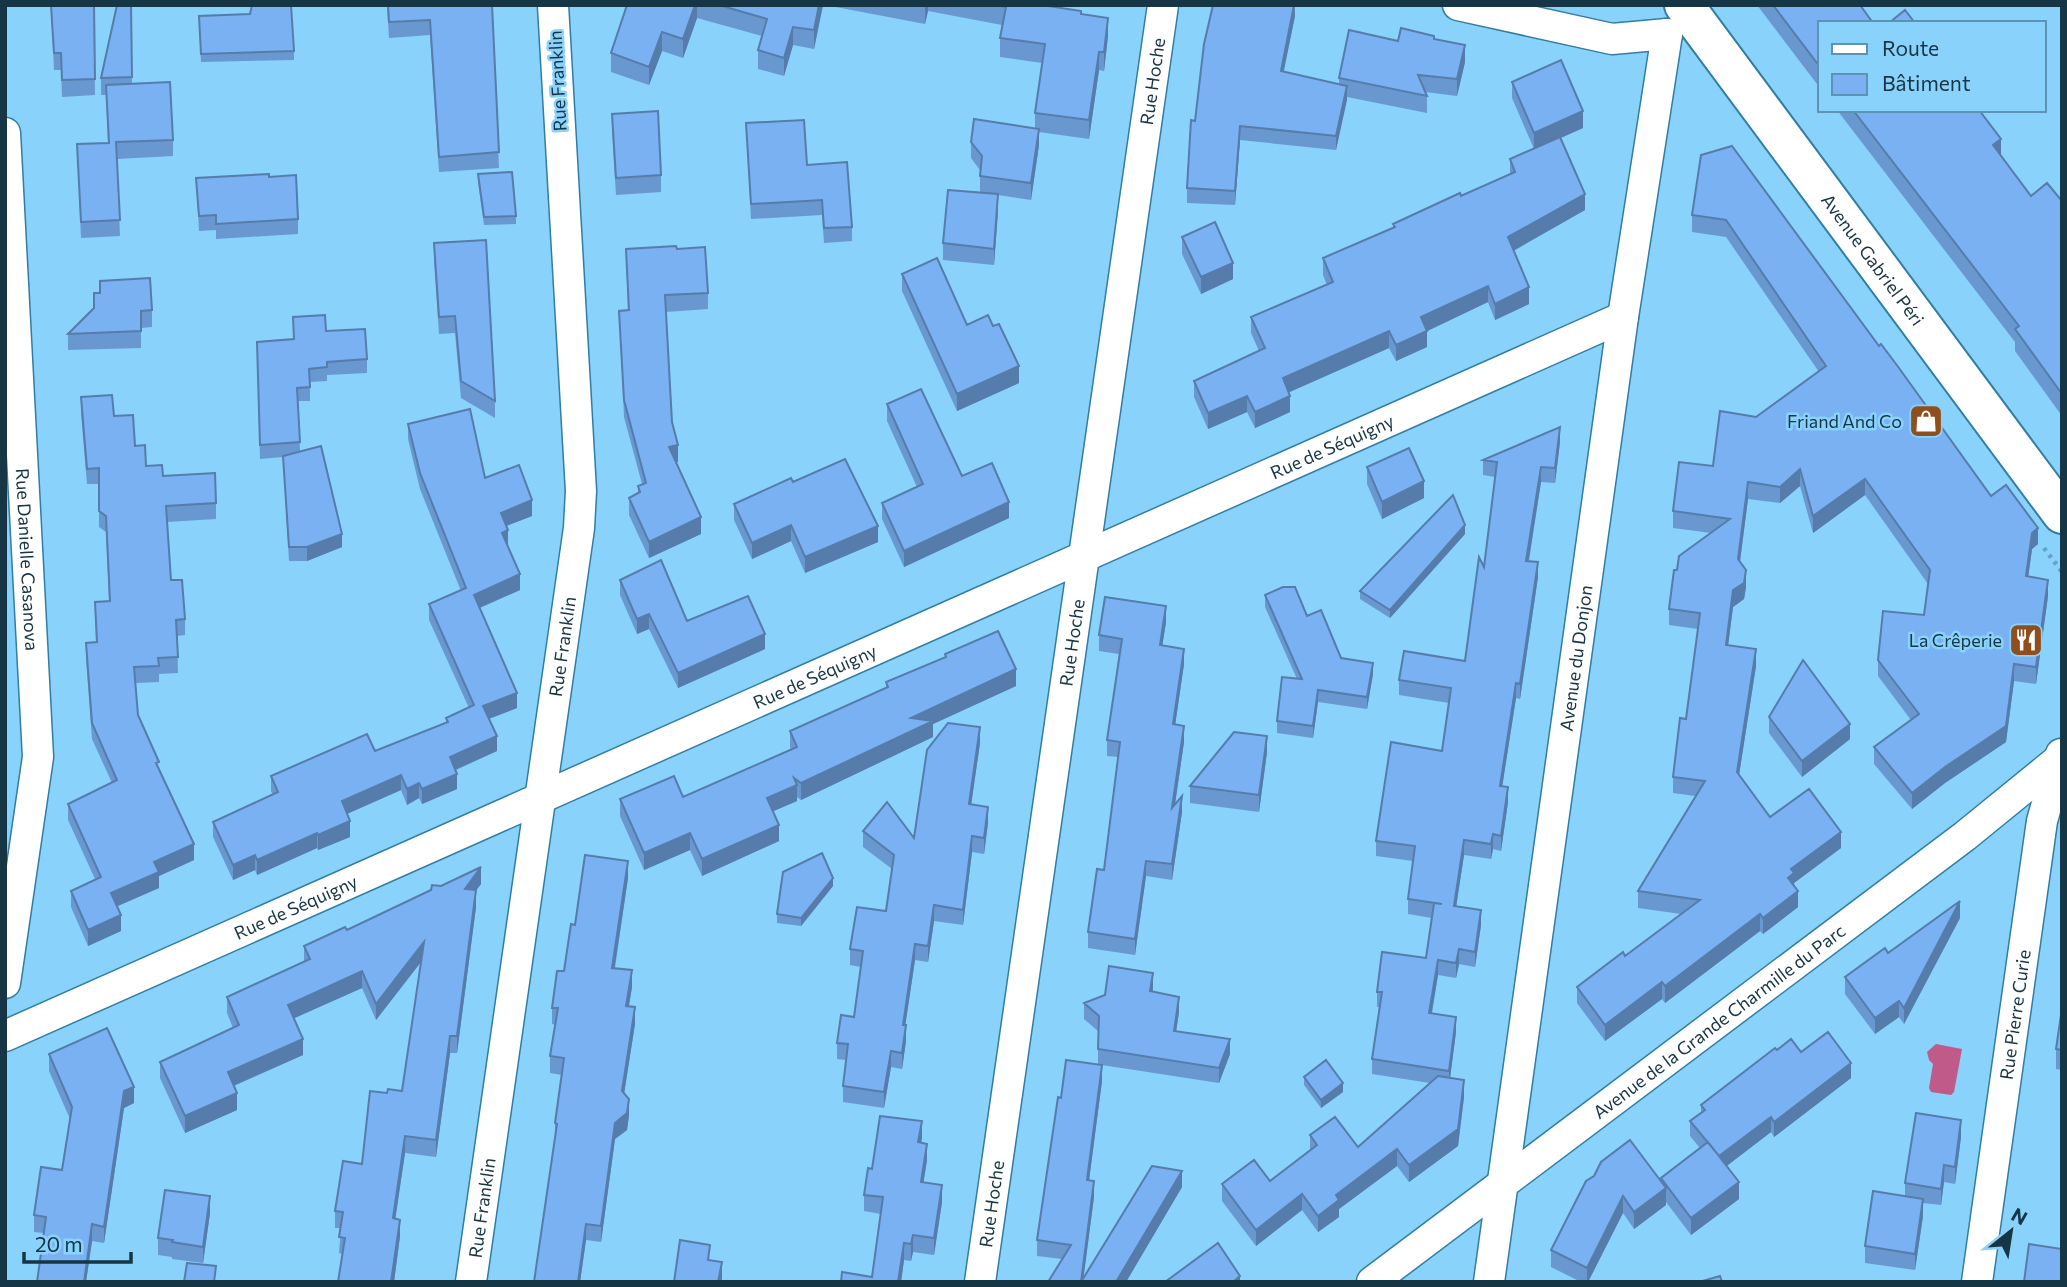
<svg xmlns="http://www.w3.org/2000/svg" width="2067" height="1287" font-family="Commissioner,sans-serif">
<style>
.water{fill:#c05a88}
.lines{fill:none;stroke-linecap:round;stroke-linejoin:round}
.minor-casing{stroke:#317da3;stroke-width:33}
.tertiary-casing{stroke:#317da3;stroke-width:42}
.path{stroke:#65a2c4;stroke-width:4.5;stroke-dasharray:3.5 5;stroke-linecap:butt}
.minor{stroke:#fff;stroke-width:30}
.tertiary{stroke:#fff;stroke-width:38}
.wall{fill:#6998d1}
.shaded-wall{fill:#557caa}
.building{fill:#7ab1f3;stroke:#557caa;stroke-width:2}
.labels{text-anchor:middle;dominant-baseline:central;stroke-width:5;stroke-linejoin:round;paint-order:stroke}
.street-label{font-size:18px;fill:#163545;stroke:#88d2fc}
.poi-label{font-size:18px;fill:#163545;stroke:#88d2fc;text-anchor:end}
</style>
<rect width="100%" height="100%" fill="#88d2fc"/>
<path class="water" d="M 1936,1044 L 1962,1049 L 1954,1092 L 1951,1095 L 1931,1092 L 1929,1088 L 1933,1064 L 1929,1060 L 1927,1052 Z"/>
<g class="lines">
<g class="minor-casing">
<g id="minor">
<path d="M 1458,5 L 1612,39 L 1667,34"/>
<path id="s1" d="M 5,133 L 38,757 L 5,983"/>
<path id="s2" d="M 5,1036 L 1623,317"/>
<path id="s3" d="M 471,1282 L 579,528 L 581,491 L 553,5"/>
<path id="s4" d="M 980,1282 L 1163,5"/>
<path id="s5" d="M 1372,1282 L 1965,836 L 2062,757"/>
<path id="s6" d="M 1489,1282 L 1623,317 L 1667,34"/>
<path id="s7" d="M 1977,1282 L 2042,821 L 2061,754"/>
</g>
</g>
<g class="tertiary-casing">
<g id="tertiary">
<path id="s8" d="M 1684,5 L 2062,514"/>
</g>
</g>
<path class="path" d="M 2044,548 L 2062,572"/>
<use href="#minor" class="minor"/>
<use href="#tertiary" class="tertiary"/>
</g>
<path class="wall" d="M 51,5 L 94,5 L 95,95 L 62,97 L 61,70 L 54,70 Z
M 131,5 L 132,84 L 173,140 L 173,156 L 117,159 L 120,236 L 81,238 L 77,144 L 108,143 L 106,95 L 101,95 L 101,78 Z
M 387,5 L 492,5 L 499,168 L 439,172 L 430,35 L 389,38 Z
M 627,5 L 823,5 L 814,49 L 793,45 L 784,76 L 758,69 L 758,50 L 762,36 L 697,18 L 683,58 L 662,51 L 649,85 L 611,72 L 611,53 Z
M 825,5 L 1042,5 L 1081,14 L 1108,36 L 1104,71 L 1099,70 L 1089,139 L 1039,132 L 1039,145 L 1031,200 L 998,195 L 998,211 L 994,265 L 943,260 L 943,243 L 980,192 L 980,170 L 971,158 L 971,142 L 1035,128 L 1035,113 L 1042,63 L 1000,57 L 1000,38 L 1002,25 L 928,11 L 925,24 Z
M 1295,5 L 1295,16 L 1283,72 L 1339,84 L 1339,78 L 1398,41 L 1434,39 L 1465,62 L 1457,96 L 1425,92 L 1427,96 L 1427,113 L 1347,97 L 1336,150 L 1240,140 L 1235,205 L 1187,203 L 1187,188 L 1195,121 Z
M 1757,5 L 1860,5 L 1820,23 L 1820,88 Z
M 199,16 L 294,51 L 294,60 L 201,62 Z
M 1512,82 L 1583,128 L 1560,138 L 1585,210 L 1514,250 L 1529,304 L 1495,320 L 1488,302 L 1427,331 L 1427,347 L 1396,361 L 1389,348 L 1289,392 L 1290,412 L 1255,428 L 1247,412 L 1208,429 L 1194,397 L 1194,381 L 1259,351 L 1251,333 L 1251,317 L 1327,285 L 1323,275 L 1323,258 L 1393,228 L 1393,224 L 1510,174 L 1510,159 L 1534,149 L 1512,98 Z
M 1837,110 L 1979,110 L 2001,156 L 2031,196 L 2062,201 L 2062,416 L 2015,351 L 2015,342 Z
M 612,114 L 661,175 L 661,192 L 616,195 L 612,131 Z
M 746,123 L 807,165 L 852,227 L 852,241 L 824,243 L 822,215 L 751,219 Z
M 1701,155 L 1879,346 L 1991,496 L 2038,544 L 2032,549 L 2028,577 L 2048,596 L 2036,684 L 2014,681 L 2006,742 L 1945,783 L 1912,809 L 1874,764 L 1874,747 L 1911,720 L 1878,676 L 1878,660 L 1924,615 L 1928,584 L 1865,495 L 1813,533 L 1800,486 L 1780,503 L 1748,499 L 1740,562 L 1746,587 L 1744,599 L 1733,607 L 1728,645 L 1756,666 L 1739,775 L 1770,817 L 1841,848 L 1794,883 L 1798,907 L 1763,934 L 1760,931 L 1665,1003 L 1662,999 L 1605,1041 L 1577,1003 L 1577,987 L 1625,956 L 1681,914 L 1638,908 L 1638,891 L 1695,796 L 1673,793 L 1673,777 L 1686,719 L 1698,629 L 1669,625 L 1669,609 L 1677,570 L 1711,533 L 1673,528 L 1673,511 L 1713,466 L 1819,372 L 1726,237 L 1692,232 L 1692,215 Z
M 478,174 L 516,216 L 516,224 L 484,225 L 478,182 Z
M 269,177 L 298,219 L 298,234 L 216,239 L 216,230 L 199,231 L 196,178 Z
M 1182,237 L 1233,279 L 1201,294 L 1182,254 Z
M 434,243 L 495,401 L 495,418 L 461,398 L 455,333 L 439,334 L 434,260 Z
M 626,249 L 677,249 L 708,293 L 708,309 L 666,312 L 672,422 L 678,462 L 676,462 L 701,534 L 649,558 L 629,515 L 629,498 L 638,493 L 638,486 L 642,484 L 624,417 L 619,311 L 628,310 Z
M 902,274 L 967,325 L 1019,383 L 957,411 L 902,291 Z
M 100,281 L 152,310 L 152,327 L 141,328 L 141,348 L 68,350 L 68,334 L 94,308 L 100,293 Z
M 293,317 L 326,331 L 367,359 L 367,373 L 327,375 L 327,381 L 310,382 L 310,401 L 298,401 L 300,451 L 342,547 L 307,561 L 289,561 L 283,457 L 260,459 L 257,355 L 294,340 Z
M 81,397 L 114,416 L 135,446 L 146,466 L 163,476 L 216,503 L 216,519 L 167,522 L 171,580 L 185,619 L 185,635 L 177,636 L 178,673 L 159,674 L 159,682 L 135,683 L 138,715 L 194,860 L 159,876 L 159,888 L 117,906 L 121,931 L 88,946 L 71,907 L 71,891 L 95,879 L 68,820 L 68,804 L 112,783 L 92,739 L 86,659 L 86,643 L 96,643 L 95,602 L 109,601 L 106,532 L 99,527 L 99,484 L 87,484 L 81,413 Z
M 887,404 L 962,476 L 1009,518 L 904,567 L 882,519 L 882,503 L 917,487 L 887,421 Z
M 408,424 L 485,478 L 532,516 L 506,526 L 507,546 L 520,590 L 480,608 L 517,708 L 489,719 L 497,751 L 456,770 L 457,789 L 422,804 L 419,798 L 407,805 L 401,790 L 347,814 L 350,837 L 318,850 L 317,848 L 257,875 L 255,870 L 233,880 L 213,837 L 213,822 L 273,795 L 271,791 L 271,776 L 375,751 L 446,723 L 446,718 L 469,708 L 429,620 L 429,604 L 461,591 L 420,489 L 408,439 Z
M 1560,442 L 1555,483 L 1541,482 L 1529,561 L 1538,577 L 1520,699 L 1516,698 L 1502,786 L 1508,802 L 1501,851 L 1493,849 L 1491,859 L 1464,855 L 1456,906 L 1481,925 L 1475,967 L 1459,964 L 1456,978 L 1438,975 L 1432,1013 L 1456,1032 L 1450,1078 L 1464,1097 L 1458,1146 L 1409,1182 L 1397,1166 L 1339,1209 L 1339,1217 L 1318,1232 L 1302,1210 L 1256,1246 L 1222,1201 L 1222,1184 L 1270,1181 L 1310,1151 L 1310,1135 L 1358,1147 L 1430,1083 L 1372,1074 L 1372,1059 L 1379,1007 L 1377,1007 L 1377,992 L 1426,958 L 1432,918 L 1408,914 L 1408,899 L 1413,861 L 1376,856 L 1376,841 L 1442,751 L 1449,703 L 1399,695 L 1399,680 L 1465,661 L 1484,567 L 1495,477 L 1483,475 L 1483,460 Z
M 1367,467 L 1424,498 L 1382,519 L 1367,484 Z
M 734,504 L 878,542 L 805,573 L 791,541 L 752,559 L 734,520 Z
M 1465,534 L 1390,618 L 1360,599 L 1360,591 Z
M 620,580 L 687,621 L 765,649 L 678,688 L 649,629 L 637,634 L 620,595 Z
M 1265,595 L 1307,616 L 1341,658 L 1373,674 L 1367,709 L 1318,702 L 1313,738 L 1277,733 L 1277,721 L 1297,679 L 1265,607 Z
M 1166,622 L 1162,646 L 1184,664 L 1175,725 L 1184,742 L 1175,805 L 1182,812 L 1172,880 L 1146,876 L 1135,955 L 1088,948 L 1088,932 L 1104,870 L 1118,757 L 1107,756 L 1107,740 L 1119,654 L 1099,651 L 1099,635 Z
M 945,654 L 1016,686 L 933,724 L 933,737 L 801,800 L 797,797 L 797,801 L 773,811 L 779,841 L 702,876 L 690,850 L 644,870 L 620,816 L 620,799 L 683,797 L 791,750 L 790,747 L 790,731 L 886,688 L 886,682 L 945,657 Z
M 1769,717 L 1850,739 L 1802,777 L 1769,733 Z
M 980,743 L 971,804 L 988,823 L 984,854 L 972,852 L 963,925 L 934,921 L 928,962 L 915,960 L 905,1025 L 906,1041 L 902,1069 L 891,1067 L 884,1108 L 843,1102 L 843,1086 L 846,1060 L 837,1059 L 837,1043 L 854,1017 L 861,967 L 850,965 L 850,949 L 886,911 L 892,869 L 863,847 L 863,831 L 914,838 Z
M 1267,752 L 1259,812 L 1190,803 L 1190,786 Z
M 628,878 L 615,968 L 632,987 L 629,1006 L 635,1024 L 624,1093 L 629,1115 L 627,1130 L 615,1139 L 601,1242 L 586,1240 L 580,1282 L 534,1282 L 555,1140 L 555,1123 L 562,1075 L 550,1073 L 550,1056 L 556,1025 L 552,1024 L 552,1008 L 564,971 L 575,925 Z
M 481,884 L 476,890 L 476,907 L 457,1053 L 450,1053 L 436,1157 L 405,1153 L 395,1218 L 400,1236 L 394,1282 L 338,1282 L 342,1254 L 339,1253 L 341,1228 L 335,1228 L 335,1211 L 362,1164 L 387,1093 L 402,1091 L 421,962 L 376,1020 L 362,988 L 294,1018 L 303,1055 L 234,1086 L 237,1110 L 185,1133 L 160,1078 L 160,1062 L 233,1028 L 227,1013 L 227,997 L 304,962 L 304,946 L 347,930 L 441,886 Z
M 833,886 L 801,926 L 777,923 L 777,914 Z
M 1960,918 L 1904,1024 L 1899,1017 L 1875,1034 L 1845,994 L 1845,977 L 1888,953 Z
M 1153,988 L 1153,991 L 1179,1012 L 1176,1031 L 1230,1054 L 1219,1083 L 1102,1065 L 1102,1081 L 1089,1180 L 1094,1197 L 1083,1279 L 1182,1187 L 1126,1282 L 1048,1282 L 1062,1259 L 1037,1256 L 1037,1240 L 1061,1098 L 1098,1065 L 1098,1031 L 1084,1019 L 1084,1003 Z
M 2062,1008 L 2062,1070 L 2056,1069 L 2056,1049 Z
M 1777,1050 L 1801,1052 L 1851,1078 L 1774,1137 L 1771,1132 L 1726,1166 L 1739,1199 L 1691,1235 L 1666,1202 L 1666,1205 L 1634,1229 L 1623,1213 L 1588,1282 L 1581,1282 L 1551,1267 L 1551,1250 L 1586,1181 L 1661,1181 L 1661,1178 L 1700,1148 L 1690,1136 L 1690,1121 L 1701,1112 L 1701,1105 Z
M 49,1054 L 134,1103 L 124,1108 L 104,1243 L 92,1241 L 86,1282 L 37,1282 L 44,1233 L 34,1232 L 34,1215 L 62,1170 L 70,1119 L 49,1071 Z
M 1304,1077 L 1343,1092 L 1321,1108 L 1304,1085 Z
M 1961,1137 L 1955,1184 L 1944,1182 L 1941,1205 L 1923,1203 L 1923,1216 L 1915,1270 L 1865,1263 L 1865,1246 L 1905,1196 L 1905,1183 Z
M 922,1138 L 921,1143 L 927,1160 L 923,1183 L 942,1202 L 934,1255 L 913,1252 L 911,1261 L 904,1260 L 901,1282 L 841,1282 L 872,1277 L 881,1214 L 864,1211 L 864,1195 L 872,1169 Z
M 210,1213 L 203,1263 L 172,1259 L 172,1257 L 158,1255 L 158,1238 Z"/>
<path class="shaded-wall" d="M 695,5 L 697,5 L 697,18 L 683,58 L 683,39 Z
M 819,5 L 823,5 L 814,49 L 814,30 Z
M 925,5 L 928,5 L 928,11 L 925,24 Z
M 1294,5 L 1295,16 L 1281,85 L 1281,71 Z
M 1108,18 L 1108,36 L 1104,71 L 1104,52 Z
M 793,27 L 793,45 L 784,76 L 784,58 Z
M 662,32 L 662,51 L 649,85 L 649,67 Z
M 1465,45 L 1465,62 L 1457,96 L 1457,79 Z
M 1099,52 L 1099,70 L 1089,139 L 1089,120 Z
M 1347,86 L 1347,100 L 1336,150 L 1336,136 Z
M 1583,111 L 1583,128 L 1534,150 L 1534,133 Z
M 1240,126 L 1240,140 L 1235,205 L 1235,191 Z
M 1039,129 L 1039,145 L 1031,200 L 1031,183 Z
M 2001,139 L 2001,161 L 1993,145 Z
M 998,194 L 998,211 L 994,265 L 994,249 Z
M 1585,194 L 1585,210 L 1508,254 L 1508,237 Z
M 1233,263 L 1233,279 L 1201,294 L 1201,277 Z
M 1488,286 L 1488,302 L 1421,334 L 1421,317 Z
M 1529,287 L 1529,304 L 1495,320 L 1495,304 Z
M 1389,331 L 1389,348 L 1283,395 L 1283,378 Z
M 1427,331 L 1427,347 L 1396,361 L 1396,345 Z
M 1019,366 L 1019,383 L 957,411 L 957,394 Z
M 1247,396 L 1247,412 L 1208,429 L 1208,413 Z
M 1290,396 L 1290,412 L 1255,428 L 1255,412 Z
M 1560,427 L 1560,442 L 1555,483 L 1555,468 Z
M 678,445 L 678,462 L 669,464 L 669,447 Z
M 1541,467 L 1541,482 L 1526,576 L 1526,561 Z
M 1800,469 L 1800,486 L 1780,503 L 1780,487 Z
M 1865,479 L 1865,495 L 1813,533 L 1813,516 Z
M 1424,481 L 1424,498 L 1382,519 L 1382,502 Z
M 1748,482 L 1748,499 L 1738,576 L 1738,559 Z
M 532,500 L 532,516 L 501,528 L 501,513 Z
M 1009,502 L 1009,518 L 904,567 L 904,551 Z
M 701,517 L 701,534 L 649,558 L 649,542 Z
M 791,525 L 791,541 L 752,559 L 752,543 Z
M 1465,525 L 1465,534 L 1390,618 L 1390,610 Z
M 878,526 L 878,542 L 805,573 L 805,557 Z
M 2038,528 L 2038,544 L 2032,549 L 2026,593 L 2026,576 L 2032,533 Z
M 508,530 L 508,545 L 502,548 L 502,533 Z
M 342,534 L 342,547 L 307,561 L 307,547 Z
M 1538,562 L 1538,577 L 1520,699 L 1520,684 Z
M 1746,570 L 1746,587 L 1744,599 L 1733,607 L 1726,662 L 1726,645 L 1733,590 Z
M 520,574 L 520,590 L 474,610 L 474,595 Z
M 2048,580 L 2048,596 L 2036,684 L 2036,667 Z
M 1166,606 L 1166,622 L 1160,661 L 1160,645 Z
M 649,614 L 649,629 L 637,634 L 637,619 Z
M 765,634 L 765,649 L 678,688 L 678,673 Z
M 1184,649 L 1184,664 L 1173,740 L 1173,724 Z
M 1756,649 L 1756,666 L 1737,788 L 1737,772 Z
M 1373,663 L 1373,674 L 1367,709 L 1367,697 Z
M 2014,664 L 2014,681 L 2006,742 L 1945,783 L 1912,809 L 1912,793 L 1945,767 Z
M 1016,669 L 1016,686 L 933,724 L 933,737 L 801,800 L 801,783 L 911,718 Z
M 1516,683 L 1516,698 L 1500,801 L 1500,786 Z
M 1318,690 L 1318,702 L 1313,738 L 1313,726 Z
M 517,693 L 517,708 L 483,721 L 483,706 Z
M 1850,724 L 1850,739 L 1802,777 L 1802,761 Z
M 1184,726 L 1184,742 L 1172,824 L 1172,808 Z
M 980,727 L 980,743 L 969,820 L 969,804 Z
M 497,736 L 497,751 L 450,772 L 450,757 Z
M 1267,736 L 1267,752 L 1259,812 L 1259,795 Z
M 457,774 L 457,789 L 422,804 L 422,789 Z
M 401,775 L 401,790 L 342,816 L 342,801 Z
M 419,783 L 419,798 L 407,805 L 407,789 Z
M 797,785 L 797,801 L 767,814 L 767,798 Z
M 1508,787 L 1508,802 L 1501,851 L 1501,836 Z
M 1182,796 L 1182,812 L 1172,880 L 1172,864 Z
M 988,807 L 988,823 L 984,854 L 984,838 Z
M 350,821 L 350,837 L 318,850 L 318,835 Z
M 779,825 L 779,841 L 702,876 L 702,859 Z
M 1841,832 L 1841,848 L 1794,883 L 1794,890 L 1788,878 L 1791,869 Z
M 317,833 L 317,848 L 257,875 L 257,860 Z
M 690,833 L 690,850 L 644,870 L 644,853 Z
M 1493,834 L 1493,849 L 1491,859 L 1491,844 Z
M 972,836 L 972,852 L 963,925 L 963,910 Z
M 1464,840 L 1464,855 L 1454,921 L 1454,906 Z
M 194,844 L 194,860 L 159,876 L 159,888 L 111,909 L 111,893 L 154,862 Z
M 255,855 L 255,870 L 233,880 L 233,865 Z
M 628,861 L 628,878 L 612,984 L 612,968 Z
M 1146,861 L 1146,876 L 1135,955 L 1135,939 Z
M 481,867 L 481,884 L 465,905 L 465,889 Z
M 833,878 L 833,886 L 801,926 L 801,918 Z
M 476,890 L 476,907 L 457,1053 L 457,1036 Z
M 1798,891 L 1798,907 L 1763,934 L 1763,918 Z
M 1960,901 L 1960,918 L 1904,1024 L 1904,1008 Z
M 934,905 L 934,921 L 928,962 L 928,946 Z
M 1481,910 L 1481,925 L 1475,967 L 1475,952 Z
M 1760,914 L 1760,931 L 1665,1003 L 1665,986 Z
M 121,915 L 121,931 L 88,946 L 88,930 Z
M 424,942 L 424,958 L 376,1020 L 376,1004 Z
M 915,944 L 915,960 L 903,1041 L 903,1025 Z
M 1459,949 L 1459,964 L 1456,978 L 1456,963 Z
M 1438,960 L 1438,975 L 1429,1028 L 1429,1013 Z
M 632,970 L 632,987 L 626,1022 L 626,1006 Z
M 362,971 L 362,988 L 288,1021 L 288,1005 Z
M 1153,973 L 1153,988 L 1150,1006 L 1150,991 Z
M 1662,982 L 1662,999 L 1605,1041 L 1605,1025 Z
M 1179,997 L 1179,1012 L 1174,1046 L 1174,1031 Z
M 1899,1001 L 1899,1017 L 1875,1034 L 1875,1018 Z
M 635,1007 L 635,1024 L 622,1107 L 622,1091 Z
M 1456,1017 L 1456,1032 L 1449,1086 L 1449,1071 Z
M 906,1025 L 906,1041 L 902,1069 L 902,1053 Z
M 450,1036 L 450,1053 L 436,1157 L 436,1140 Z
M 303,1039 L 303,1055 L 228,1088 L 228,1072 Z
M 1230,1039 L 1230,1054 L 1219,1083 L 1219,1068 Z
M 891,1051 L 891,1067 L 884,1108 L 884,1092 Z
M 1851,1063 L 1851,1078 L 1774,1137 L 1774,1122 Z
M 1102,1065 L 1102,1081 L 1087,1196 L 1087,1180 Z
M 1464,1080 L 1464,1097 L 1458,1146 L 1409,1182 L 1409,1165 Z
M 1343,1083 L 1343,1092 L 1321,1108 L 1321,1100 Z
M 134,1087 L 134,1103 L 124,1108 L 104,1243 L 104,1227 L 124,1091 Z
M 237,1093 L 237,1110 L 185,1133 L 185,1116 Z
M 629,1099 L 629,1115 L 627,1130 L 615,1139 L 601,1242 L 601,1226 L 615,1123 Z
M 1771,1117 L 1771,1132 L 1719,1172 L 1719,1157 Z
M 1961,1120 L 1961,1137 L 1955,1184 L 1955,1167 Z
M 922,1121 L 922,1138 L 918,1159 L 918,1142 Z
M 405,1136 L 405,1153 L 393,1235 L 393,1218 Z
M 927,1144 L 927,1160 L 921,1199 L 921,1182 Z
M 1397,1149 L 1397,1166 L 1339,1209 L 1339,1217 L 1318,1232 L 1318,1216 L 1336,1195 Z
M 1944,1165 L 1944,1182 L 1941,1205 L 1941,1189 Z
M 1182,1171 L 1182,1187 L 1126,1282 L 1116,1282 Z
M 1094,1181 L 1094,1197 L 1083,1282 L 1081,1282 Z
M 1739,1182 L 1739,1199 L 1691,1235 L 1691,1218 Z
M 942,1185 L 942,1202 L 934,1255 L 934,1238 Z
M 1666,1188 L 1666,1205 L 1634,1229 L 1634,1212 Z
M 1302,1194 L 1302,1210 L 1256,1246 L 1256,1230 Z
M 210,1196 L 210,1213 L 203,1263 L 203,1247 Z
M 1623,1196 L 1623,1213 L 1588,1282 L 1587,1282 L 1587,1268 Z
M 1923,1199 L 1923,1216 L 1915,1270 L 1915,1254 Z
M 400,1220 L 400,1236 L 394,1282 L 391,1282 Z
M 92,1224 L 92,1241 L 86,1282 L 84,1282 Z
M 586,1224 L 586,1240 L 580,1282 L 578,1282 Z
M 913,1235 L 913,1252 L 911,1261 L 911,1244 Z
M 904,1243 L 904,1260 L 901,1282 L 898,1282 Z
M 722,1262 L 722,1279 L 721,1282 L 718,1282 Z
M 1240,1276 L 1240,1282 L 1233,1282 Z"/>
<path class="building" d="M 51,5 L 94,5 L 95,79 L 62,80 L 61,53 L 54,53 Z
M 117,5 L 131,5 L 132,77 L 101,78 Z
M 252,5 L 291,5 L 294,51 L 201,54 L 199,16 L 250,14 Z
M 388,5 L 492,5 L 499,152 L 439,157 L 430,20 L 389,22 Z
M 627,5 L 695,5 L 683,39 L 662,32 L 649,67 L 611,53 Z
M 719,5 L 819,5 L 814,30 L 793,27 L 784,58 L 758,50 L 767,19 Z
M 996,5 L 1042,5 L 1081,11 L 1081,14 L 1108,18 L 1104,52 L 1099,52 L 1089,120 L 1035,113 L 1045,44 L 1000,38 L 1006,7 Z
M 1213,5 L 1294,5 L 1281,71 L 1347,86 L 1336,136 L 1240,126 L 1235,191 L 1187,188 L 1191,120 L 1195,121 L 1204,44 Z
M 1773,5 L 1860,5 L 1873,23 L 1820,23 L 1820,67 Z
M 1905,10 L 1915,23 L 1889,23 Z
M 1401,28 L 1434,36 L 1434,39 L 1465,45 L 1457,79 L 1418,75 L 1427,96 L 1339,78 L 1349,30 L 1398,41 Z
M 1561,60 L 1583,111 L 1534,133 L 1512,82 Z
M 170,82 L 173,140 L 116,142 L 120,220 L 81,222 L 77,144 L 109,143 L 106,85 Z
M 1853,110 L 1979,110 L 2001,139 L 1993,145 L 2031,196 L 2047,183 L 2062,201 L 2062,394 L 2015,329 L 2019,326 Z
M 658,111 L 661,175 L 616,178 L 612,114 Z
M 974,119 L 1039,129 L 1031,183 L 980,176 L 982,156 L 971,142 Z
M 804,120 L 807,165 L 847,162 L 852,227 L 824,228 L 822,200 L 751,204 L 746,123 Z
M 1560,137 L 1585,194 L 1508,237 L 1529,287 L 1495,304 L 1488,286 L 1421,317 L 1427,331 L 1396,345 L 1389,331 L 1283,378 L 1290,396 L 1255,412 L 1247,396 L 1208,413 L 1194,381 L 1265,348 L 1251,317 L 1333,282 L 1323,258 L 1395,227 L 1393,224 L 1460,193 L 1461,196 L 1515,172 L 1510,159 Z
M 1732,146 L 1879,346 L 1881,344 L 1899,368 L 1991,496 L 2006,485 L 2038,528 L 2032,533 L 2026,576 L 2048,580 L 2036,667 L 2014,664 L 2006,726 L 1945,767 L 1912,793 L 1874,747 L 1919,714 L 1878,660 L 1883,611 L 1924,615 L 1930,570 L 1865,479 L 1813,516 L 1800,469 L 1780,487 L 1748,482 L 1738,559 L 1746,570 L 1744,583 L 1733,590 L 1726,645 L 1756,649 L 1737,772 L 1770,817 L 1809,789 L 1841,832 L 1791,869 L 1794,873 L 1788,878 L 1798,891 L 1763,918 L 1760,914 L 1665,986 L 1662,982 L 1605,1025 L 1577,987 L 1623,952 L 1625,956 L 1700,900 L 1638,891 L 1705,781 L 1673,777 L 1680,718 L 1686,719 L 1700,613 L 1669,609 L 1674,570 L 1677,570 L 1679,556 L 1730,519 L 1673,511 L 1679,462 L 1713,466 L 1720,411 L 1756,417 L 1826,366 L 1726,220 L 1692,215 L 1701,155 Z
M 512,172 L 516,216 L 484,217 L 478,174 Z
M 269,174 L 269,177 L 296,175 L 298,219 L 216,224 L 216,215 L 199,216 L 196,178 Z
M 948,190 L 998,194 L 994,249 L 943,243 Z
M 1215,222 L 1233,263 L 1201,277 L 1182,237 Z
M 486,240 L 495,401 L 461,381 L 455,316 L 439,317 L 434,243 Z
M 676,246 L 677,249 L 705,247 L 708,293 L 665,295 L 672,422 L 678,445 L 669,447 L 701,517 L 649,542 L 629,498 L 640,492 L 638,486 L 646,483 L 624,400 L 619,311 L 629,310 L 626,249 Z
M 937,258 L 967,325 L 988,315 L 993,326 L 999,324 L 1019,366 L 957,394 L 902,274 Z
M 150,278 L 152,310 L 141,311 L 141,331 L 68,334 L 94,308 L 94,293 L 100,293 L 100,281 Z
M 325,315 L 326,331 L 365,329 L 367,359 L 327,362 L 327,367 L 309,369 L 310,387 L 297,388 L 300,442 L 260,445 L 257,342 L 294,339 L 293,317 Z
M 921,389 L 962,476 L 992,463 L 1009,502 L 904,551 L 882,503 L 923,484 L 887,404 Z
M 112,395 L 114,416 L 133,415 L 135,446 L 145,445 L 146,466 L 162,465 L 163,476 L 215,473 L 216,503 L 166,506 L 171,580 L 182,580 L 185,619 L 176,620 L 178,657 L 158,658 L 159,666 L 134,667 L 138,715 L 159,762 L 156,763 L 194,844 L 154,862 L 159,872 L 111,893 L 121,915 L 88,930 L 71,891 L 101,877 L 68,804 L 117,780 L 92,723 L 86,643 L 97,642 L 95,602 L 110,601 L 106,516 L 99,511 L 99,468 L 87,469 L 81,397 Z
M 470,409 L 485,478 L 519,465 L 532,500 L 501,513 L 508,530 L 502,533 L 520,574 L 474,595 L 517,693 L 483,706 L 497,736 L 450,757 L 457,774 L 422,789 L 419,783 L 407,789 L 401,775 L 342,801 L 350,821 L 318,835 L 317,833 L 257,860 L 255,855 L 233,865 L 213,822 L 278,792 L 271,776 L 367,734 L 375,751 L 448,722 L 446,718 L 474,705 L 429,604 L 466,588 L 420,473 L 408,424 Z
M 1560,427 L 1555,468 L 1541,467 L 1526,561 L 1538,562 L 1520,684 L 1516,683 L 1500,786 L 1508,787 L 1501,836 L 1493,834 L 1491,844 L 1464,840 L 1454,906 L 1481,910 L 1475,952 L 1459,949 L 1456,963 L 1438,960 L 1429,1013 L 1456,1017 L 1449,1071 L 1372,1059 L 1382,992 L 1377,992 L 1382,952 L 1426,958 L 1434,903 L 1442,904 L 1408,899 L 1415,846 L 1376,841 L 1391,742 L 1442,751 L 1451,688 L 1399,680 L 1404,651 L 1465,661 L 1479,557 L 1484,567 L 1497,462 L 1483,460 Z
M 321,446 L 342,534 L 307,547 L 289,547 L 283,456 Z
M 1409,448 L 1424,481 L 1382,502 L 1367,467 Z
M 845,459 L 878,526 L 805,557 L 791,525 L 752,543 L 734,504 L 791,478 L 793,482 Z
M 1453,495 L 1465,525 L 1390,610 L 1360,591 Z
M 661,560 L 687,621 L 748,596 L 765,634 L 678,673 L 649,614 L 637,619 L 620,580 Z
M 1283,587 L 1295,587 L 1307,616 L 1321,610 L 1341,658 L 1373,663 L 1367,697 L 1318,690 L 1313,726 L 1277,721 L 1282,677 L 1302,679 L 1265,595 Z
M 1105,597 L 1166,606 L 1160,645 L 1184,649 L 1173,724 L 1184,726 L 1172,808 L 1182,796 L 1172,864 L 1146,861 L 1135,939 L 1088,932 L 1097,869 L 1104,870 L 1120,742 L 1107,740 L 1122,639 L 1099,635 Z
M 998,631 L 1016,669 L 911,718 L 933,721 L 801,783 L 794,778 L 797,785 L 767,798 L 779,825 L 702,859 L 690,833 L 644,853 L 620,799 L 674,776 L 683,797 L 797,747 L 790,731 L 888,687 L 886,682 L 946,657 L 945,654 Z
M 1803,660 L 1850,724 L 1802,761 L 1769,717 Z
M 948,723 L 980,727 L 969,804 L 988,807 L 984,838 L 972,836 L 963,910 L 934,905 L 928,946 L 915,944 L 903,1025 L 906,1025 L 902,1053 L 891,1051 L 884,1092 L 843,1086 L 848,1044 L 837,1043 L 841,1015 L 854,1017 L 863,951 L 850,949 L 857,907 L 886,911 L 894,855 L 863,831 L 887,802 L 914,838 L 927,750 Z
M 1234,732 L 1267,736 L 1259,795 L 1190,786 Z
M 822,853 L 833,878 L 801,918 L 777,914 L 783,872 Z
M 585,855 L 628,861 L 612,968 L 632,970 L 626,1006 L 635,1007 L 622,1091 L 629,1099 L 627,1113 L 615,1123 L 601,1226 L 586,1224 L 578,1282 L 534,1282 L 557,1124 L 555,1123 L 564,1058 L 550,1056 L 558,1008 L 552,1008 L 557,971 L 564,971 L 571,924 L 575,925 Z
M 481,867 L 465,889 L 476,890 L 457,1036 L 450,1036 L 436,1140 L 405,1136 L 393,1218 L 400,1220 L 391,1282 L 338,1282 L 345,1238 L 339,1237 L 343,1212 L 335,1211 L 343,1161 L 362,1164 L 370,1091 L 387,1093 L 388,1089 L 402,1091 L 424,942 L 376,1004 L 362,971 L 288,1005 L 303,1039 L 228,1072 L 237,1093 L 185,1116 L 160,1062 L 239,1025 L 227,997 L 310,959 L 304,946 L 345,927 L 347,930 L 431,890 L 432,885 L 441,886 Z
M 1960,901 L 1904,1008 L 1899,1001 L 1875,1018 L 1845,977 L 1885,948 L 1888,953 Z
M 1109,966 L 1153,973 L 1150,991 L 1179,997 L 1174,1031 L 1230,1039 L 1219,1068 L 1098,1049 L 1099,1016 L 1084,1003 L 1105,995 Z
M 2062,1008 L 2062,1050 L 2056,1049 Z
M 107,1028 L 134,1087 L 124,1091 L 104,1227 L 92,1224 L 84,1282 L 37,1282 L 46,1217 L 34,1215 L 41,1167 L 62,1170 L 72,1107 L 49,1054 Z
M 1828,1032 L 1851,1063 L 1774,1122 L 1771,1117 L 1719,1156 L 1690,1121 L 1705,1110 L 1701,1105 L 1775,1048 L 1777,1050 L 1791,1039 L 1801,1052 Z
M 1066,1060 L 1102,1065 L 1087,1180 L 1094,1181 L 1081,1282 L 1048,1282 L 1071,1245 L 1037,1240 L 1058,1097 L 1061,1098 Z
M 1326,1060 L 1343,1083 L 1321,1100 L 1304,1077 Z
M 1438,1076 L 1464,1080 L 1458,1129 L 1409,1165 L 1397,1149 L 1336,1195 L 1339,1200 L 1318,1216 L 1302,1194 L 1256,1230 L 1222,1184 L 1254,1160 L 1270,1181 L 1317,1145 L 1310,1135 L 1335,1117 L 1358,1147 Z
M 1916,1113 L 1961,1120 L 1955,1167 L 1944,1165 L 1941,1189 L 1905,1183 Z
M 880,1116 L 922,1121 L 918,1142 L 927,1144 L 921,1182 L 942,1185 L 934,1238 L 913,1235 L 911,1244 L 904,1243 L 898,1282 L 841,1282 L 842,1272 L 872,1277 L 883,1197 L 864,1195 L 868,1168 L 872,1169 Z
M 1630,1140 L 1666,1188 L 1634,1212 L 1623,1196 L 1587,1268 L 1551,1250 L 1586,1181 L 1594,1176 L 1601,1162 Z
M 1708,1142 L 1739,1182 L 1691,1218 L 1661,1178 Z
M 1152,1166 L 1182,1171 L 1116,1282 L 1081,1282 Z
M 165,1190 L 210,1196 L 203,1247 L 172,1242 L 173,1240 L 158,1238 Z
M 1873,1191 L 1923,1199 L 1915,1254 L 1865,1246 Z
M 680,1240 L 710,1245 L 708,1260 L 722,1262 L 718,1282 L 674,1282 Z
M 1218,1243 L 1240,1276 L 1233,1282 L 1165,1282 Z
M 2029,1244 L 2062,1249 L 2062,1282 L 2024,1282 Z
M 187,1263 L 216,1266 L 214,1282 L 184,1282 Z
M 1720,1276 L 1722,1282 L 1699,1282 Z"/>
<defs>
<g id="shop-square" transform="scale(1.75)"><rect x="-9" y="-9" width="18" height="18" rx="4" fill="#904e1c" stroke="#88d2fc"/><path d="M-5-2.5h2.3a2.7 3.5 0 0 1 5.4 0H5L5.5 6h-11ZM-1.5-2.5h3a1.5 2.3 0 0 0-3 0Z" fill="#fff"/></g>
<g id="restaurant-square" transform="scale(1.75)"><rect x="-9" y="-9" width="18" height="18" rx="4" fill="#904e1c" stroke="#88d2fc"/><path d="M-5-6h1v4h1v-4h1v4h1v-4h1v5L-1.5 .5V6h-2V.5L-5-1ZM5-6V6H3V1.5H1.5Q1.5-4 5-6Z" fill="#fff"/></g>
</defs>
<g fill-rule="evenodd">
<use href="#shop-square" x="1926" y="421"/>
<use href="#restaurant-square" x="2026" y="640"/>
</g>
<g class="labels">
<g class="street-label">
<text transform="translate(557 81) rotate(-93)">Rue Franklin</text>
<text stroke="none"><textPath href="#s4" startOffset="1213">Rue Hoche</textPath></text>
<text stroke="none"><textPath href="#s8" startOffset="317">Avenue Gabriel Péri</textPath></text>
<text stroke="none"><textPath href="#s2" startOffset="1452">Rue de Séquigny</textPath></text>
<text stroke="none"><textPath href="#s1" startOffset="427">Rue Danielle Casanova</textPath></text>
<text stroke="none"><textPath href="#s4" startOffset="646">Rue Hoche</textPath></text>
<text stroke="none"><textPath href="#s3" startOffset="642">Rue Franklin</textPath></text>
<text stroke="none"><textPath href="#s6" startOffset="630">Avenue du Donjon</textPath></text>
<text stroke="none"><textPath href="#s2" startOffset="886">Rue de Séquigny</textPath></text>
<text stroke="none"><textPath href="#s2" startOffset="318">Rue de Séquigny</textPath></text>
<text stroke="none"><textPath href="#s7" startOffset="270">Rue Pierre Curie</textPath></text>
<text stroke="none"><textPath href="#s5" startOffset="434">Avenue de la Grande Charmille du Parc</textPath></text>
<text stroke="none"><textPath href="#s4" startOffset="79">Rue Hoche</textPath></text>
<text stroke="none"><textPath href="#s3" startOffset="75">Rue Franklin</textPath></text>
</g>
<g class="poi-label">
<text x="1902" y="421">Friand And Co</text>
<text x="2002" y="640">La Crêperie</text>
</g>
</g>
<rect width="2067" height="1287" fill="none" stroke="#163545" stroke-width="14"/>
<rect x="1818" y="21" width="228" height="91" fill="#88d2fc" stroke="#5a93b3" stroke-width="2"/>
<rect x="1832" y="44" width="35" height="10" fill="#ffffff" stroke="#5a93b3" stroke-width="2"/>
<text x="1882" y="56" font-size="21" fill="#163545">Route</text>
<rect x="1832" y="74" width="35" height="21" fill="#7ab1f3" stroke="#5a93b3" stroke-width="2"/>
<text x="1882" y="91" font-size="21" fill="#163545">Bâtiment</text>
<g transform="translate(2011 1231) rotate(30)" stroke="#88d2fc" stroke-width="5" paint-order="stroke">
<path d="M0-5L12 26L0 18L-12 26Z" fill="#163545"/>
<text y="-10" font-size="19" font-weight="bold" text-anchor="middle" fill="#163545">N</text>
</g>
<path d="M24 1252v10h107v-10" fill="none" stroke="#163545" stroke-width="3.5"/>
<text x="35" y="1252" font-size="21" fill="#163545" stroke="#88d2fc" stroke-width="5" paint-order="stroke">20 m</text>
</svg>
